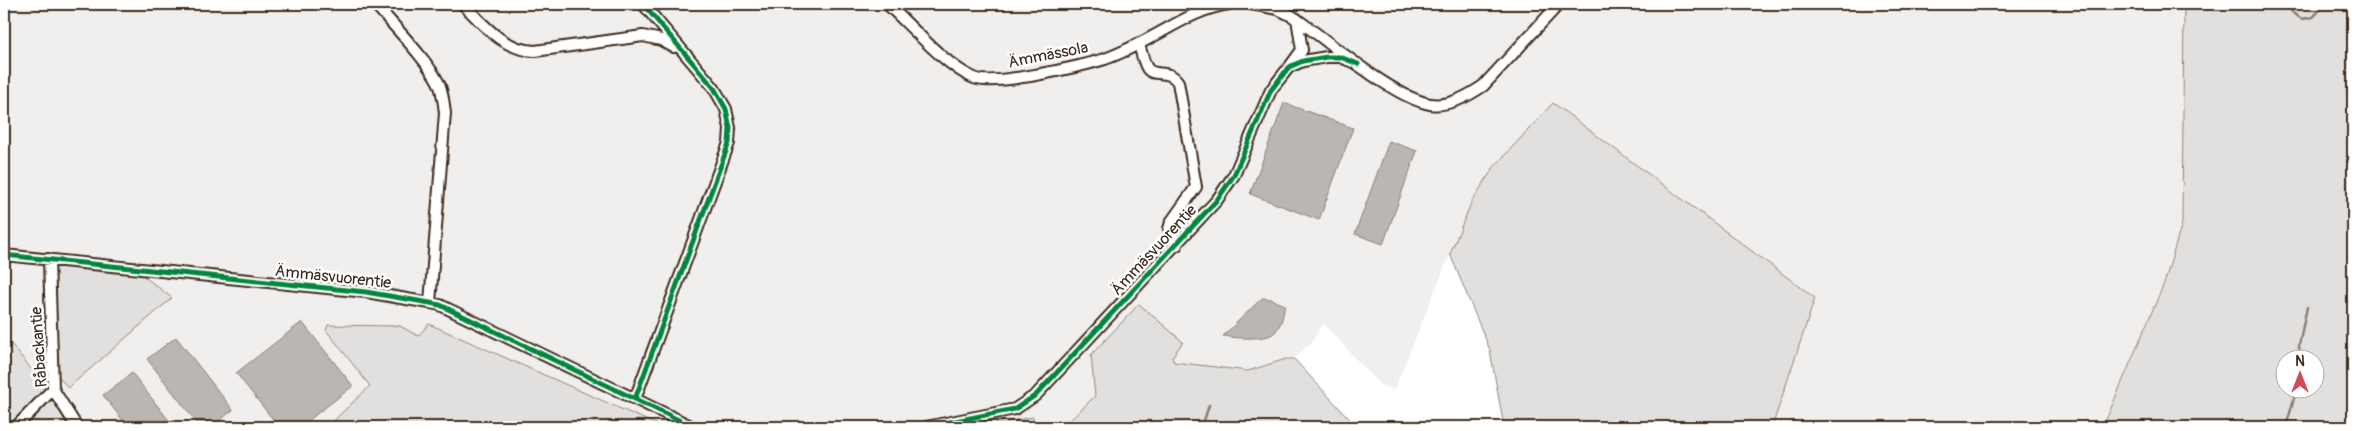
<svg xmlns="http://www.w3.org/2000/svg" width="2357" height="431" font-family="Pangolin,sans-serif">
<style>
.built{fill:#f1efee}
.green{fill:#e2e0de;stroke:#8e857e;fill-rule:evenodd}
.water{fill:#bcb6b3;stroke:#887e77}
.lines{fill:none;stroke-linecap:round;stroke-linejoin:round}
.stream{stroke:#887e77;stroke-width:2.5}
.minor-casing{stroke:#3b2a1e;stroke-width:14}
.minor{stroke:#fff;stroke-width:10}
.cycleway-casing{stroke:#fff;stroke-width:8}
.cycleway{stroke:#00873e;stroke-width:5}
.labels{text-anchor:middle;dominant-baseline:central;stroke-width:5;stroke-linejoin:round;paint-order:stroke}
.street-label{font-size:16px;fill:#3b2a1e;stroke:#fff}
</style>
<rect width="100%" height="100%" fill="#fff"/>
<filter id="ink" filterUnits="userSpaceOnUse"><feTurbulence type="fractalNoise" baseFrequency=".02" numOctaves="2"/><feDisplacementMap in="SourceGraphic" scale="10" xChannelSelector="R" yChannelSelector="G"/><feConvolveMatrix kernelMatrix="1 2 1 2 8 2 1 2 1" color-interpolation-filters="sRGB"/></filter>
<g filter="url(#ink)">
<path class="built" d="M 4,4 L 2184,4 L 2182,223 L 2165,281 L 2103,427 L 1772,427 L 1815,298 L 1553,103 L 1472,201 L 1394,390 L 1379,384 L 1323,323 L 1312,342 L 1294,359 L 1286,359 L 1248,371 L 1174,363 L 1172,357 L 1095,396 L 1063,427 L 1037,427 L 1033,417 L 974,427 L 662,427 L 429,324 L 381,376 L 327,427 L 69,427 L 39,379 L 4,335 Z"/>
<path class="green" d="M 2184,4 L 2353,4 L 2353,427 L 2103,427 L 2165,281 L 2182,223 ZM 2314,358 L 2314,388 L 2284,388 L 2284,358 Z
M 1553,103 L 1815,298 L 1772,427 L 1504,427 L 1490,350 L 1450,254 L 1472,201 L 1494,167 Z
M 53,266 L 141,274 L 172,298 L 68,388 L 57,375 Z
M 1139,304 L 1183,342 L 1172,357 L 1174,362 L 1248,371 L 1286,359 L 1294,359 L 1357,427 L 1063,427 L 1095,396 L 1091,355 Z
M 429,324 L 662,427 L 327,427 L 370,386 L 326,330 L 328,325 L 400,326 L 418,336 Z
M 4,335 L 39,379 L 69,427 L 4,427 Z
M 1033,417 L 1037,427 L 974,427 Z"/>
<path class="water" d="M 1284,103 L 1353,128 L 1319,220 L 1250,194 Z
M 1389,141 L 1417,151 L 1383,244 L 1355,234 Z
M 1262,298 L 1271,299 L 1285,305 C 1283,314 1282,325 1275,332 C 1267,341 1235,338 1223,336 Z
M 302,322 L 353,386 L 300,427 L 279,427 L 236,373 Z
M 176,337 L 233,410 L 211,427 L 200,427 L 147,359 Z
M 132,373 L 174,427 L 128,427 L 103,395 Z"/>
<g class="lines">
<path class="stream" d="M 2285,4 L 2294,14 L 2302,19 L 2313,17 L 2326,4
M 2300,358 L 2299,345 L 2307,307
M 1202,427 L 1209,405
M 2286,427 L 2297,388"/>
<g class="minor-casing">
<path id="minor" d="M 375,4 C 392,24 431,64 440,86 C 443,95 444,104 445,113 L 430,303
M 463,4 C 484,25 503,50 535,51 L 643,36 L 661,40 L 674,47
M 887,4 C 910,25 947,67 974,78 C 993,87 1082,66 1105,59 C 1116,55 1129,49 1140,43 C 1169,29 1197,8 1230,4
M 1251,4 L 1278,9 L 1292,16 C 1327,39 1391,97 1430,104 C 1449,107 1468,96 1483,86 L 1559,4
M 1139,44 C 1141,51 1143,61 1147,68 C 1153,78 1169,68 1178,82 L 1196,187 L 1171,222 L 1169,229 L 1177,245
M 1291,65 L 1302,50 L 1297,19
M 4,255 L 366,292 L 430,303 L 440,305 L 693,427
M 49,259 L 53,389 L 77,427
M 635,399 L 729,143 L 730,128 L 726,109 L 714,88 L 643,4
M 16,427 L 53,389
M 926,427 L 1015,409 L 1036,395 L 1217,200 L 1234,175 L 1271,90 L 1289,67 L 1303,61 L 1327,57 L 1340,57 L 1358,64"/>
</g>
<use href="#minor" class="minor"/>
<g class="cycleway-casing">
<path id="cycleway" d="M 4,255 L 366,292 L 430,303 L 440,305 L 693,427
M 635,399 L 729,143 L 730,128 L 726,109 L 714,88 L 643,4
M 926,427 L 1015,409 L 1036,395 L 1217,200 L 1234,175 L 1271,90 L 1289,67 L 1303,61 L 1327,57 L 1340,57 L 1358,64"/>
</g>
<use href="#cycleway" class="cycleway"/>
</g>
</g>
<g class="labels">
<g class="street-label">
<text transform="translate(1048 55) rotate(-11)">Ämmässola</text>
<text transform="translate(1154 250) rotate(-47)">Ämmäsvuorentie</text>
<text transform="translate(333 277) rotate(6)">Ämmäsvuorentie</text>
<text transform="translate(39 347) rotate(-94)">Råbackantie</text>
</g>
</g>
<rect width="2357" height="431" fill="none" stroke="#fff" stroke-width="20"/>
<rect x="10" y="10" width="2337" height="411" fill="none" stroke="#3b2a1e" stroke-width="2" filter="url(#ink)"/>
<g transform="translate(2300 374)"><circle r="24" fill="#ffffff" stroke="#b1aaa5"/>
<path d="M0-4L9 19L0 12L-9 19Z" fill="#d1495b"/>
<text y="-8" font-size="14" font-weight="bold" text-anchor="middle" fill="#3b2a1e">N</text>
</g>
</svg>
